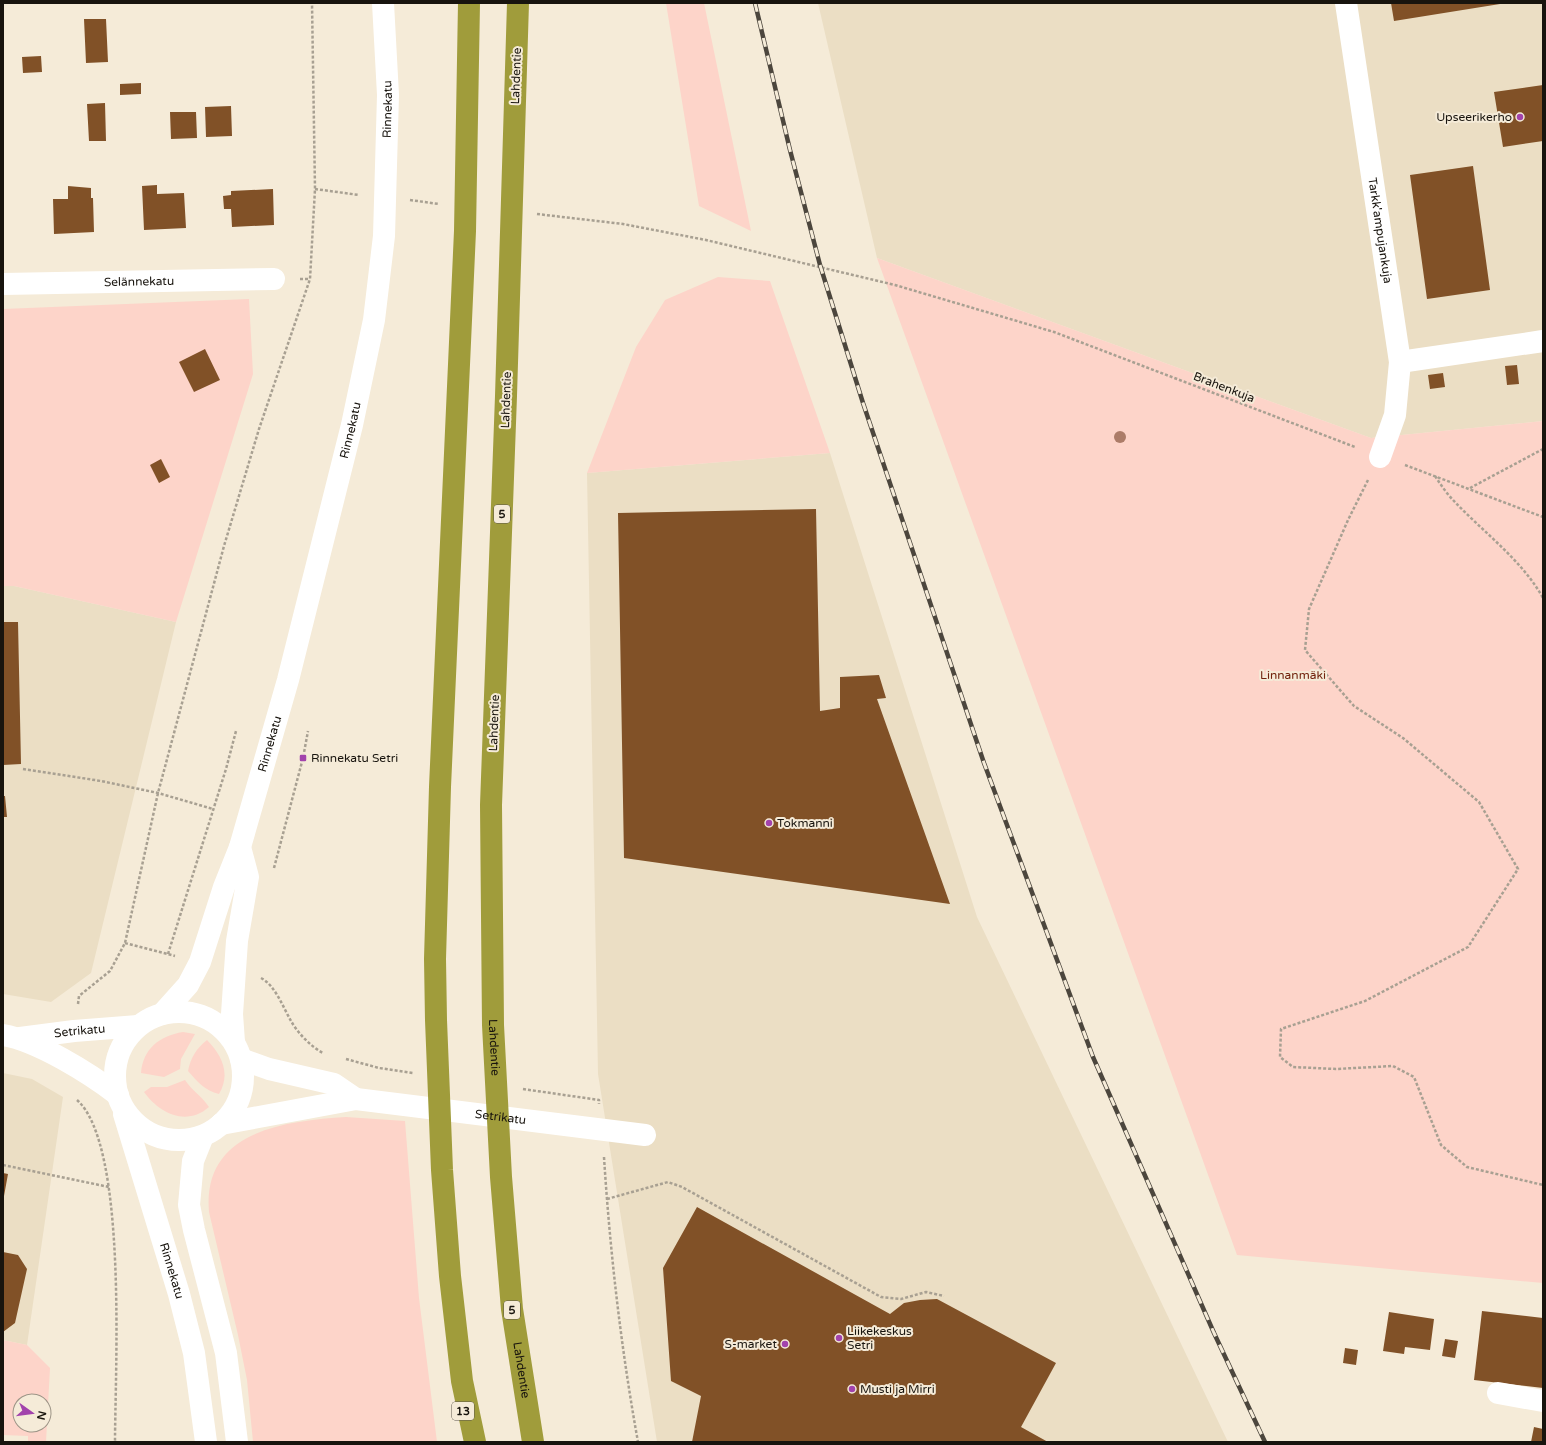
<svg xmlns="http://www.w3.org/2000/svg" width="1546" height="1445" font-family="'Varela Round',sans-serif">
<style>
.built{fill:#ebdec4}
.green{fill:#fdd4c9;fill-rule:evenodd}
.building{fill:#815127}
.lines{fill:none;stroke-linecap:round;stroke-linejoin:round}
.path{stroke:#a8a092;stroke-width:2.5;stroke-dasharray:3 2;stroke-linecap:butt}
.minor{stroke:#fff;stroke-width:22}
.highway{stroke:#a09c3b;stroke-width:22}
.rail-casing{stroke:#4c463d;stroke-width:4.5}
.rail{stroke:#f5ebd8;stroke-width:3;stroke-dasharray:9;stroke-linecap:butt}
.tree{fill:#ac7c68}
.poi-dot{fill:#a243ac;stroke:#f5ebd8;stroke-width:1.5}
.labels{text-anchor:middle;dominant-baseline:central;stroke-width:4;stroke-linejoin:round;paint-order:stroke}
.shield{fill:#f5ebd8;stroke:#5a544b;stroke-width:1}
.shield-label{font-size:11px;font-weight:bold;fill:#18140e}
.street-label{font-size:12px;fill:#18140e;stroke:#f5ebd8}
.poi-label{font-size:12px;fill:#18140e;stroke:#f5ebd8;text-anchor:start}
.park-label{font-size:12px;fill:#71220c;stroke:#f5ebd8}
</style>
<rect width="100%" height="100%" fill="#f5ebd8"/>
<path class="built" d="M 818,3 L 1543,3 L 1543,421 L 1371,438 L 877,258 Z
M 830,453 L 977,917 L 1228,1442 L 657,1442 L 598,1074 L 587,473 Z
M 3,586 L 14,586 L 176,622 L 91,973 L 51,1002 L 3,994 Z
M 3,1073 L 32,1079 L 63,1097 L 27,1345 L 3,1340 Z"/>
<path class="green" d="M 666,3 L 704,3 L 751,231 L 699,206 Z
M 877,258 L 1371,438 L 1543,421 L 1543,1283 L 1237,1255 Z
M 718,277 L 770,281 L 830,453 L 587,473 L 636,347 L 665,300 Z
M 249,299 L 253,374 L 176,622 L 14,586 L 3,586 L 3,309 Z
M 183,1032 L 195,1034 L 181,1059 L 180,1069 L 164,1077 L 141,1073 C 143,1049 159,1036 183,1032 Z
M 207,1040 C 222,1055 231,1074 219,1094 C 205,1091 197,1081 188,1071 C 191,1057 196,1049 207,1040 Z
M 185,1080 C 192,1091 202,1096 209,1107 C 186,1127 159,1113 144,1092 L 151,1087 L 167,1087 Z
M 346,1117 L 405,1121 L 419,1298 L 437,1442 L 253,1442 L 247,1380 L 238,1335 L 209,1212 C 202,1131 284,1121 346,1117 Z
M 3,1340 L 27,1345 L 50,1368 L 46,1442 L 28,1442 L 28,1436 L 3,1435 ZM 20,1401 L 44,1401 L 44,1425 L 20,1425 Z"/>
<path class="building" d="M 1391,3 L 1500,3 L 1500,4 L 1394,21 Z
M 84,19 L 106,19 L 108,62 L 86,63 Z
M 41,56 L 42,72 L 23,73 L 22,57 Z
M 141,83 L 141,94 L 120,95 L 120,84 Z
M 1543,85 L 1543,141 L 1503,147 L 1494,92 Z
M 105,103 L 106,141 L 89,141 L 87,104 Z
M 231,106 L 232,136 L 206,137 L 205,107 Z
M 170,112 L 196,112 L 197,138 L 171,139 Z
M 1473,166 L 1490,290 L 1427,299 L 1410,175 Z
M 157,185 L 157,194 L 184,193 L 186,228 L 144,230 L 142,186 Z
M 68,186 L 91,188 L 91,198 L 93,198 L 94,232 L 54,234 L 53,199 L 68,199 Z
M 273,189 L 274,225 L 232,227 L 231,209 L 224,209 L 223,196 L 231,195 L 231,191 Z
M 205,349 L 220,380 L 194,392 L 179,362 Z
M 1517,365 L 1519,384 L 1507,385 L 1505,366 Z
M 1443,373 L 1445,387 L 1430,389 L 1428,375 Z
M 161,459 L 170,477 L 159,483 L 150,465 Z
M 816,509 L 820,711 L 840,708 L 840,677 L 879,675 L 886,698 L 877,699 L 950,904 L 624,858 L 618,513 Z
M 3,622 L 18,622 L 21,764 L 3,765 Z
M 3,796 L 5,796 L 7,817 L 3,817 Z
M 3,1173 L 8,1174 L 4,1196 L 3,1196 Z
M 697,1207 L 890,1314 L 904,1303 L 920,1300 L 937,1299 L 1056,1363 L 1021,1427 L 1048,1442 L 692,1442 L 701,1396 L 671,1381 L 663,1268 Z
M 3,1252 L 18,1255 L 27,1269 L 15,1323 L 3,1332 Z
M 1482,1311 L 1543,1318 L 1543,1388 L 1474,1380 Z
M 1389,1312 L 1434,1319 L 1430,1350 L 1405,1347 L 1404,1354 L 1383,1351 Z
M 1445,1339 L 1458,1341 L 1455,1358 L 1442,1356 Z
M 1345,1348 L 1358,1350 L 1356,1365 L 1343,1363 Z
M 1534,1427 L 1543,1429 L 1543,1442 L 1531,1442 Z"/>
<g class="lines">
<path class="path" d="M 315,189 L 359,195
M 410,200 L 439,204
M 537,214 L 623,224 L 706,240 L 895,285 L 1054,332 L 1355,447
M 300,279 L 310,279
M 1405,465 L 1543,517
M 1435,476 C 1441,485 1447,494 1454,501 C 1483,532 1522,560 1543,598
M 1368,480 L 1348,520 L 1309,609 L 1305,650 L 1354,706 L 1403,738 L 1479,802 L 1518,869 L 1468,947 L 1365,1001 L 1281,1029 L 1280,1057 L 1293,1067 L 1336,1069 L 1393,1066 L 1414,1077 L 1441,1145 L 1467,1167 L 1543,1185
M 1470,488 L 1543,449
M 23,769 L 101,781 L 158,793 L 213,809
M 274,868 L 303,758 L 308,731
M 125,943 L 175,956
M 168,954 L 226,769 L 236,731
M 261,978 C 275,985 283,1007 291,1021 C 298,1033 310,1046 323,1053
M 78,1004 L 79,996 L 110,971 L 125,943 L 158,793 L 224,546 L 259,429 L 310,279 L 315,189 L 312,3
M 346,1059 L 379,1068 L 413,1073
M 523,1089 L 599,1100 L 599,1104
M 77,1100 C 128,1145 115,1373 115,1442
M 604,1157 C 610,1252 621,1348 638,1442
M 3,1165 L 109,1187
M 607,1199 L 668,1182 L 682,1187 L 881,1297 L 901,1299 L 926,1292 L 944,1296"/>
<g class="minor">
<path id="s1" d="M 1346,3 L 1400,362 L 1395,415 L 1380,457"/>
<path id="s2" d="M 3,284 L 274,279"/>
<path d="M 1400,362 L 1543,341"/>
<circle cx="179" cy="1076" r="64"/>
<path id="s3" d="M 162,1014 L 188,985 L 200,962 L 224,887 L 240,847 L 288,680 L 352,425 L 374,320 L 384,236 L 388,95 L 383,3"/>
<path d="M 3,1035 C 38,1041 89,1073 118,1095"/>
<path id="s4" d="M 20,1038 L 74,1031 L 138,1026"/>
<path d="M 234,1042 L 232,1014 L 237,941 L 248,877 L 240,847"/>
<path d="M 241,1059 L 269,1069 L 334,1084 L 356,1099"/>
<path id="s5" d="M 124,1114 L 179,1294 L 194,1353 L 206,1442"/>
<path id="s6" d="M 221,1124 L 356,1099 L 645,1135"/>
<path d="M 203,1136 L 193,1161 L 189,1205 L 194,1230 L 226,1353 L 237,1442"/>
<path d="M 1498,1393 L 1543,1401"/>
</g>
<g class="highway">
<path d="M 469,3 L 465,231 L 440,787 L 435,959 L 436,1020 L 442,1170 L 450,1276 L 462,1381 L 475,1442"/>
<path id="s7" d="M 518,3 L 506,396 L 491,805 L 493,1025 L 501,1177 L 512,1309 L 533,1442"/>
</g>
<g class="rail-casing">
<path id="rail" d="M 755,3 L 790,150 L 820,265 L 863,403 L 984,763 L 1093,1057 L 1214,1333 L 1265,1442"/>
</g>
<use href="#rail" class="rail"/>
</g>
<circle class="tree" cx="1120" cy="437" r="6"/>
<g class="poi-dot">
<circle cx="1520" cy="117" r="4"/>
<rect x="299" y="754" width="8" height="8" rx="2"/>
<circle cx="769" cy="823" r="4"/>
<circle cx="839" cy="1338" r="4"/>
<circle cx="785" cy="1344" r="4"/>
<circle cx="852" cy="1389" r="4"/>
</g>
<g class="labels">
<g class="shield">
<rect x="494" y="505" width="16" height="18" rx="3"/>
<rect x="504" y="1301" width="16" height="18" rx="3"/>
<rect x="452" y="1402" width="22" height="18" rx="3"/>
</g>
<g class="shield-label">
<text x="502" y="514">5</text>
<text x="512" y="1310">5</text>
<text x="463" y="1411">13</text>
</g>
<g class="street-label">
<text transform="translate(516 76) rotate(-88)">Lahdentie</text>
<text stroke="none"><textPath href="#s3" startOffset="942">Rinnekatu</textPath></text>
<text stroke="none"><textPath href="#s1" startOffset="230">Tarkk'ampujankuja</textPath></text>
<text stroke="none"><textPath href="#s2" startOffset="136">Selännekatu</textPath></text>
<text transform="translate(1224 387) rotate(21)">Brahenkuja</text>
<text transform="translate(506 400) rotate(-88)">Lahdentie</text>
<text stroke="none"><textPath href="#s3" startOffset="618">Rinnekatu</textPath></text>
<text transform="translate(494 723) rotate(-88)">Lahdentie</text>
<text stroke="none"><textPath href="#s3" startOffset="294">Rinnekatu</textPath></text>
<text stroke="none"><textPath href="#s4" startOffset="60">Setrikatu</textPath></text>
<text stroke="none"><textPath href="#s7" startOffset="1045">Lahdentie</textPath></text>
<text stroke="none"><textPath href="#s6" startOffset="283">Setrikatu</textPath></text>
<text stroke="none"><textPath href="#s5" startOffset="164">Rinnekatu</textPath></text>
<text stroke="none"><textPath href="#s7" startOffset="1369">Lahdentie</textPath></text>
</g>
<g class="poi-label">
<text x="1512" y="117" text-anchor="end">Upseerikerho</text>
<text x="311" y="758">Rinnekatu Setri</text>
<text x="777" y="823">Tokmanni</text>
<text x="847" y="1331">Liikekeskus<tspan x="847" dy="14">Setri</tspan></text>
<text x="777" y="1344" text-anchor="end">S-market</text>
<text x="860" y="1389">Musti ja Mirri</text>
</g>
<g class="park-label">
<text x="1293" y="675">Linnanmäki</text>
</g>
</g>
<rect width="1546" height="1445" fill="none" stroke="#18140e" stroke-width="8"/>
<g transform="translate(32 1413) rotate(104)"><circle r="19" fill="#f5ebd8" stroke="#9d9587"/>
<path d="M0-3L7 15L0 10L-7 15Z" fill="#a243ac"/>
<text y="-6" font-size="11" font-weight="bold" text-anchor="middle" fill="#18140e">N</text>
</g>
</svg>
